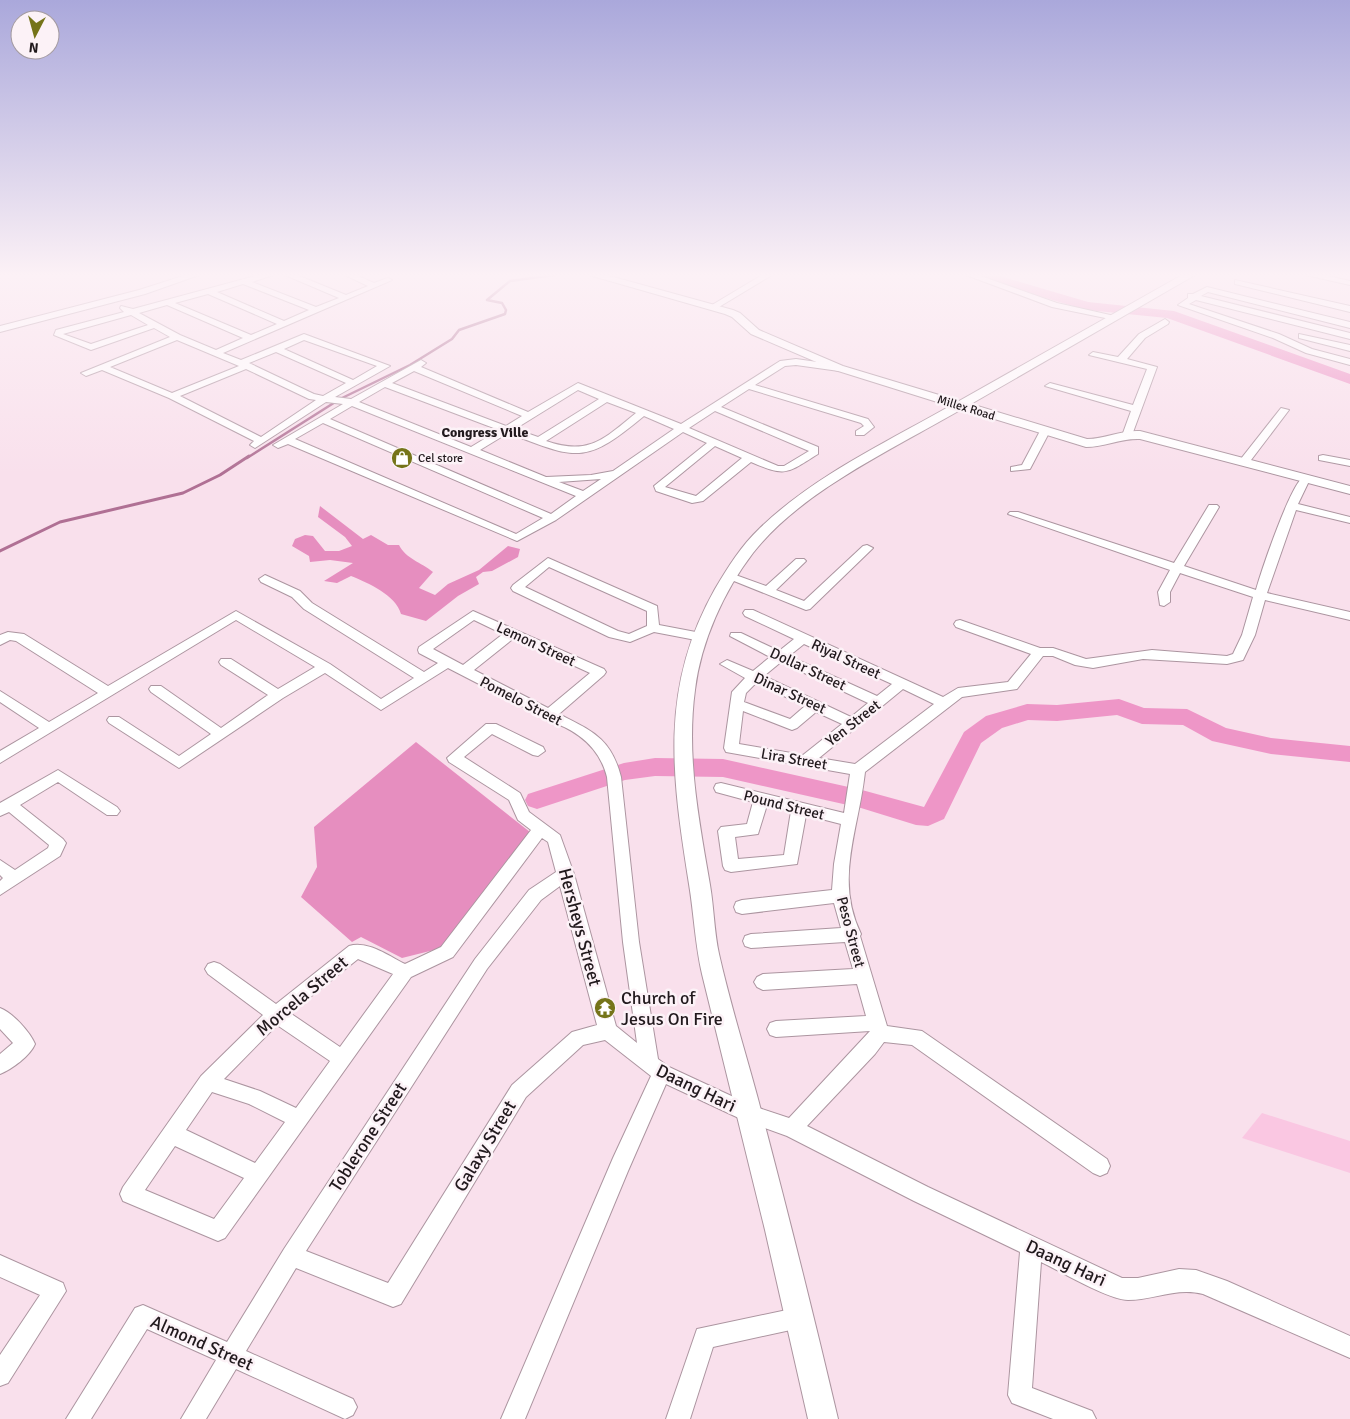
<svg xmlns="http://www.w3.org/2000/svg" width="1350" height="1419" font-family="Signika,sans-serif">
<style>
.green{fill:#fac7e2}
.forest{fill:#e68ebf}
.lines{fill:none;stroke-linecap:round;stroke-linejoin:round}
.stream-far1{stroke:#b07094;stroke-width:2.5}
.stream{stroke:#b07094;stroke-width:3}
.river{fill:#ee96c7;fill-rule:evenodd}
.minor-casing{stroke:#ac95a0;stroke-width:2}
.tertiary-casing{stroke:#ac95a0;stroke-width:2}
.minor{fill:#fff;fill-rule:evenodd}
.tertiary{fill:#fff;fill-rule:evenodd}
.labels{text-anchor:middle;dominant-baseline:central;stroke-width:5;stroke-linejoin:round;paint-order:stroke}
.far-street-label{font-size:12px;fill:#21191d;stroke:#fcf2f7}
.far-poi-label{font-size:12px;fill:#21191d;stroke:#fcf2f7;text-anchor:start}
.far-neighbourhood-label{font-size:14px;font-weight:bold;fill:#21191d;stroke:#fcf2f7}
.street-label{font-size:15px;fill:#21191d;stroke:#fcf2f7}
.near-street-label{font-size:18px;fill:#21191d;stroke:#fcf2f7}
.near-poi-label{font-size:18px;fill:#21191d;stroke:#fcf2f7;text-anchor:start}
</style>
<rect width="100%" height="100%" fill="#f9e0ec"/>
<path class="green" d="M 1262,1113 L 1350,1141 L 1350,1173 L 1242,1138 Z"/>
<path class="forest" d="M 320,506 L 363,539 L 371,535 L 388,545 L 399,545 C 406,559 421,562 433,572 L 419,588 L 435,595 L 448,584 L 479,570 L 508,546 L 520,549 L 518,557 L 492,571 L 483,572 L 476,577 L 479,584 L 458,596 L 426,621 L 401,614 C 396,595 368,583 351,576 L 337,583 L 324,581 L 353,563 L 330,560 L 310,562 L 309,556 L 292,546 L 295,539 L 305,535 L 313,536 L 325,551 L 339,551 L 352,546 L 345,537 L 318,517 Z
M 416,742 L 535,836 L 442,948 L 402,958 L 361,937 L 352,942 L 301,897 L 317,867 L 314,827 Z"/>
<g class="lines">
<path class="stream-far1" d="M 247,458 L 340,399 L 410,365 L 452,339 L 459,330 L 505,314 L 506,310 L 502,303 L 487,300 L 510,281 L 554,275"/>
<path class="stream" d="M 0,551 L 60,522 L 183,493 L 220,475 L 249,456"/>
<path class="river" d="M 975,275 L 996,275 L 1088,302 L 1174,311 L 1350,374 L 1350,384 L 1167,318 L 1087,310 L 976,278 Z
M 1119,699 L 1144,708 L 1187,709 L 1226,728 L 1271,738 L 1350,746 L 1350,762 L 1271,754 L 1212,741 L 1183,725 L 1142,724 L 1117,715 L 1057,721 L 1028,720 L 1002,728 L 981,743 L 944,819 L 928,826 L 916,825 L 861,808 L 723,777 L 655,776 L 625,780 L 537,809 L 528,806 L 525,800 L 528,794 L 624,763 L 655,758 L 723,759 L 862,790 L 924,807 L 964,732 L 986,716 L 1027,704 L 1057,705 Z"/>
<g class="minor-casing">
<path id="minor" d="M 186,275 L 199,275 L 145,294 L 0,332 L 0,326 L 139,290 Z
M 259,275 L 273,275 L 252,282 L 316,307 L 339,298 L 285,275 L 297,275 L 346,295 L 368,286 L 345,275 L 356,275 L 374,283 L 388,278 L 392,280 L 223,353 L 241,360 L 304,334 L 390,366 L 335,397 L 351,399 L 421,360 L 426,363 L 421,367 L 528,412 L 578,383 L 681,424 L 780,361 L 796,359 L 839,365 L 844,368 L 839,371 L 796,365 L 785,366 L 755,385 L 868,419 L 874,427 L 864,435 L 856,435 L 856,431 L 864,426 L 861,423 L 749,389 L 721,407 L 818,447 L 818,454 C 786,474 786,477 751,462 L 703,501 L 692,503 L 656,491 L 654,486 L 707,443 L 683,432 L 556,520 L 517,541 L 288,444 L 278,448 L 273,445 L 343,404 L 326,402 L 255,448 L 250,445 L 254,441 L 169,398 L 102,370 L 86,376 L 81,373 L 170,337 L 154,328 L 91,350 L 54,335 L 56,330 L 124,312 L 120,308 L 121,306 L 133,309 ZM 243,284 L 309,310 L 284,321 L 217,292 ZM 208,294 L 277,324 L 251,335 L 175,303 ZM 167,305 L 243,338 L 216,350 L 180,335 L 139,313 ZM 131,315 L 148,325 L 91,344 L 63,334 ZM 177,340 L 239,366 L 172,393 L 110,367 ZM 304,340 L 377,366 L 353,380 L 284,349 ZM 276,352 L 346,383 L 323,396 L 314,394 L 249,363 ZM 246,369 L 309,399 L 316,400 L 261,437 L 180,396 ZM 414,371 L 522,416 L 506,426 L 392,383 ZM 385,387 L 499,430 L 471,447 L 359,402 ZM 578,390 L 599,399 L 538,437 L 515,429 ZM 607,402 L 636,413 C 604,439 589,456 546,441 ZM 352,406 L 576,496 L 551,514 L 330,419 ZM 715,411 L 809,451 L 784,466 L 778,466 L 689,428 ZM 644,416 L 674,429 L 613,471 L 591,475 L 546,477 L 480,450 L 508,433 C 577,459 584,466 644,416 ZM 323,423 L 543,518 L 516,534 L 295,439 ZM 715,446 L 742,458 L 696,496 L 665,487 ZM 601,479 L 583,491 L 559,482 Z
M 762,275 L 772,275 L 714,310 L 707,308 Z
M 966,275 L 978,275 L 1057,303 L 1119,317 L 1115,320 L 1052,307 Z
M 1306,275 L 1323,275 L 1350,281 L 1350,285 Z
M 1235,280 L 1350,306 L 1350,312 L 1235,284 Z
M 1207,287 L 1350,322 L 1350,328 L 1208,292 L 1201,296 L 1350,333 L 1350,339 L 1196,300 L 1189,304 L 1279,334 L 1312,349 L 1350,359 L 1350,365 L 1306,353 L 1273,338 L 1178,305 L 1188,298 L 1188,294 L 1193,294 Z
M 1165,319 L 1169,322 L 1168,324 L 1145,338 L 1127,359 L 1157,367 L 1132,435 L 1123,433 L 1131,411 L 1045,386 L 1050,383 L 1133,405 L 1147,369 L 1089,355 L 1093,352 L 1118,357 L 1139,334 Z
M 1299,334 L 1350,345 L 1350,351 L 1299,338 Z
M 1281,408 L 1289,410 L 1248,464 L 1240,464 L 1240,460 Z
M 1045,428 L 1050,431 L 1030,469 L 1011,471 L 1011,467 L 1022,465 L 1040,431 Z
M 1323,455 L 1350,460 L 1350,466 L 1319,460 L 1319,456 Z
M 1305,476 L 1310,479 L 1298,504 L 1350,517 L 1350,523 L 1296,510 L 1267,593 L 1350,612 L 1350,620 L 1265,600 L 1255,635 L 1243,660 L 1227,664 L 1143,659 L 1093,668 L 1075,665 L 1053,656 L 1043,656 L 1017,689 L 962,697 L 865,772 C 859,829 834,879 861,934 L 860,936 L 887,1026 L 922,1031 L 1107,1159 L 1110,1166 L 1107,1173 L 1100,1176 L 1093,1173 L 912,1045 L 884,1042 L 875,1054 L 807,1126 L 928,1187 L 1122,1278 L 1138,1278 L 1179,1269 L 1196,1270 L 1227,1281 L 1350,1336 L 1350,1358 L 1203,1294 C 1176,1287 1155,1300 1128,1300 C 1109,1300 1060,1271 1041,1262 L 1032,1388 L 1092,1411 L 1096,1419 L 1053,1419 L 1012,1403 L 1008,1395 L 1020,1252 L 914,1201 L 787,1136 L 743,1120 L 666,1084 L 628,1171 L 525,1419 L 501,1419 L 613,1158 L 651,1076 L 605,1040 L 583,1045 L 526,1097 L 401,1304 L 393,1307 L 296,1268 L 246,1351 L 353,1399 L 357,1407 L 353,1415 L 345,1419 L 236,1369 L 206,1419 L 181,1419 L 216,1360 L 147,1329 L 91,1419 L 66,1419 L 135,1308 L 143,1305 L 227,1342 L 284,1249 L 475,959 L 529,890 L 556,872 L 548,842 L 542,838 L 453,957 L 411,977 L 225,1238 L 218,1241 L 123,1201 L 120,1194 L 123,1187 L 201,1076 L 263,1015 L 208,974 L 205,969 L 208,964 L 214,962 L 220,964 L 276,1004 L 349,946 C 367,940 389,956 405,964 L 441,947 L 531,830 L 518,820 L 509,800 L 449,762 L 447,758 L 486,724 L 496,724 L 543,747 L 545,751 L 538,756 L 533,755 L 492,734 L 464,757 L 520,793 L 529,812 L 560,835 L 574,874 L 616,1026 L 637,1043 L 623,942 L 607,777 C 599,745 574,728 543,719 L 541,716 L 448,668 L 381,710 L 325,673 L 283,698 L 179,768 L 109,723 L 107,720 L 109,717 L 119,717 L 179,756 L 211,734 L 151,692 L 149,689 L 151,686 L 161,686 L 221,728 L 268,695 L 221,665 L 219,662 L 221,659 L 231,659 L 278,689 L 315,667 L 236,620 L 0,763 L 0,751 L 39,728 L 0,702 L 0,691 L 49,722 L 98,693 L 16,641 L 10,640 L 0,645 L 0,635 L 8,632 L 24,634 L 108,686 L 236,611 L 330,664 L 381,699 L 414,678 L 304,609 L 292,597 L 261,582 L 259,579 L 265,575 L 300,591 L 312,603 L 424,672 L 438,663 L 419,653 L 418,650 L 419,647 L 473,611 L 604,669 L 606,672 L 604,675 L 559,714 C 592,731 611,738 621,777 L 639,942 L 658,1059 L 669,1067 L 753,1106 L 789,1118 L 870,1031 L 776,1037 L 770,1035 L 767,1029 L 770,1023 L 776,1021 L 866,1016 L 857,984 L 763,990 L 757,987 L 754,982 L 757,977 L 763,974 L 853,969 L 845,942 L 751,948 L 745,946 L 743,941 L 745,936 L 751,934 L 841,928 L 834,903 L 742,914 L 736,912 L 734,907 L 736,902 L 742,900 L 832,890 L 834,864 L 841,824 L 806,815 L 797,864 L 731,872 L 725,870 L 723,866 L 718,831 L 721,827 L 747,824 L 753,802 L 716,792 L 714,788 L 716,784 L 721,783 L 844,813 L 850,774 L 726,752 L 724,748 L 732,692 L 745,678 L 720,664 L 727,660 L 753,671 L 770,657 L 730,636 L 731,633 L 741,633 L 779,651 L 794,639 L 745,616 L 743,613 L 745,610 L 753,610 L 943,697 L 958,688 L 1008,682 L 1031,654 L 956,627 L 954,624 L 956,621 L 960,620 L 1040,648 L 1053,648 L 1086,659 L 1152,650 L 1227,656 L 1233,654 L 1242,635 L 1253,597 L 1180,573 L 1170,592 L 1170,602 L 1164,606 L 1160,605 L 1158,592 L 1170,570 L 1008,514 L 1010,512 L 1018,512 L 1174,563 L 1209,505 L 1217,505 L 1219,507 L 1184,566 L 1256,590 C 1261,572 1292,479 1305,476 ZM 474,620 L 503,634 L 463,665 L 433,649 ZM 514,638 L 590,673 L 548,708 L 474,670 ZM 804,644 L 892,684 L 877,696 L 789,656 ZM 781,662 L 868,703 L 851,717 L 764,676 ZM 756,683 L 805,706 L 790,719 L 744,702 L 746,693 ZM 903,689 L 934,704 L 855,764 L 819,758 ZM 743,711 L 792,730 L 797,728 L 816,712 L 842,724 L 803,755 L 739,744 ZM 767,805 L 791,811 L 784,855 L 738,859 L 735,837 L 758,834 ZM 560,886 L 597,1025 L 572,1032 L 512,1085 L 388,1283 L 306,1251 L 487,969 L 541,900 ZM 358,959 L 393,974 L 340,1047 L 290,1013 ZM 277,1025 L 330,1061 L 296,1108 L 260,1091 L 224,1079 ZM 212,1092 L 249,1104 L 285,1122 L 255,1163 L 186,1130 ZM 175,1146 L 244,1178 L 214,1219 L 145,1190 Z
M 867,545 L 873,548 L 871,550 L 810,609 L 806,610 L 724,577 L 730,573 L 766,586 L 796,559 L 804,559 L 806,561 L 804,563 L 776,590 L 804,601 L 863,546 Z
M 548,558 L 657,606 L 659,625 L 701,633 L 707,637 L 701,641 L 654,632 L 630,642 L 609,637 L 513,591 L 511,588 L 513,585 ZM 549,567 L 647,611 L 647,626 L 629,634 L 618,631 L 525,587 Z
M 58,770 L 117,807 L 120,811 L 117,815 L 107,815 L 58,782 L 20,805 L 63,839 L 66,843 L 60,856 L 0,895 L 0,881 L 3,878 L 0,875 L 0,860 L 15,870 L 48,848 L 49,845 L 9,812 L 0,816 L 0,803 Z
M 0,1008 C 13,1013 30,1032 35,1044 C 30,1056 12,1069 0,1074 L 0,1054 L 13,1043 L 0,1029 Z
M 0,1255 L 63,1283 L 66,1291 L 8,1383 L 0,1386 L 0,1355 L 40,1295 L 0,1277 Z
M 801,1307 L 809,1310 L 812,1318 L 809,1326 L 713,1347 L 690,1419 L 666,1419 L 697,1329 Z"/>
</g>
<g class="tertiary-casing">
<path id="tertiary" d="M 589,275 L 606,275 L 733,310 L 740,313 L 759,330 L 843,366 L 959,401 L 1182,275 L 1195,275 L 971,404 L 1087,439 C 1105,439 1121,430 1140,431 L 1350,486 L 1350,494 L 1140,439 C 1121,438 1105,447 1086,447 L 962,409 C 895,448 801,491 753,553 C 724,591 701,641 695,690 C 686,756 699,820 710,885 C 714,908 714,931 719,954 C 730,1003 745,1051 758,1099 C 786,1205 813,1312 838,1419 L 808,1419 L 765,1230 L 702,974 C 695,944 694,914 689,884 C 672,777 659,688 715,589 C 728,567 741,546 760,528 C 814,476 885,443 950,406 L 835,370 L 751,334 L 732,317 L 725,314 Z"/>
</g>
<use href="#minor" class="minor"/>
<use href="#tertiary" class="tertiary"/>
</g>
<linearGradient id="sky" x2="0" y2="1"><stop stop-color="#aaa8db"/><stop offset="0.58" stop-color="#fcf1f6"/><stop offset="1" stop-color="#fcf1f6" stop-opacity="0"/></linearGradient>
<rect width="1350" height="474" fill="url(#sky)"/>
<defs>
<g id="shop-disc" transform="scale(1.125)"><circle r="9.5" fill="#757419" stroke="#fcf2f7"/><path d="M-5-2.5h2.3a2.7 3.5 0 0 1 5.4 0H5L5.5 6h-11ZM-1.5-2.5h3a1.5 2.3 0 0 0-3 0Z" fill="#fff"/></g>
<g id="temple-disc" transform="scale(1.125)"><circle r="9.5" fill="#757419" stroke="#fcf2f7"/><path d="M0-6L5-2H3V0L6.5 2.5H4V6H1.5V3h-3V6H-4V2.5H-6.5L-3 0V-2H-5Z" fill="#fff"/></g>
</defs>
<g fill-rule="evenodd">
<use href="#shop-disc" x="402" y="458"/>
<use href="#temple-disc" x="605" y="1008"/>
</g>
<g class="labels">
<g class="far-street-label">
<text transform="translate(966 408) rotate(17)">Millex Road</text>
</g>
<g class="far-poi-label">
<text x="418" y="458">Cel store</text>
</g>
<g class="far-neighbourhood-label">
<text x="485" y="432">Congress Ville</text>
</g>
<g class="street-label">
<text transform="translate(536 644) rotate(25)">Lemon Street</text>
<text transform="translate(846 659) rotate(25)">Riyal Street</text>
<text transform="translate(808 669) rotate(25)">Dollar Street</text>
<text transform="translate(790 693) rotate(25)">Dinar Street</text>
<text transform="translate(521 701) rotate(27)">Pomelo Street</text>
<text transform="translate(853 723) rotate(-38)">Yen Street</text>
<text transform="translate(794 759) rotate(10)">Lira Street</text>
<text transform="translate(784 805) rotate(14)">Pound Street</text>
<text transform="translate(851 932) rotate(75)">Peso Street</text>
</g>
<g class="near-street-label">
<text transform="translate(580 927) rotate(75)">Hersheys Street</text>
<text transform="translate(302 996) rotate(-40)">Morcela Street</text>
<text transform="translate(696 1088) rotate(26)">Daang Hari</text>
<text transform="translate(368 1137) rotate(-57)">Toblerone Street</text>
<text transform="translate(485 1146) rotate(-59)">Galaxy Street</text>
<text transform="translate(1066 1263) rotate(25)">Daang Hari</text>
<text transform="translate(202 1343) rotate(24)">Almond Street</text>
</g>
<g class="near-poi-label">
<text x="621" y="998">Church of<tspan x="621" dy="21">Jesus On Fire</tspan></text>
</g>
</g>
<g transform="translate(35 35) rotate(186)"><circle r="24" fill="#fcf2f7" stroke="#a49ba0"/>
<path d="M0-4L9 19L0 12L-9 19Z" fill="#757419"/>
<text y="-8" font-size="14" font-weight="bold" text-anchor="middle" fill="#21191d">N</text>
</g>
</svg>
